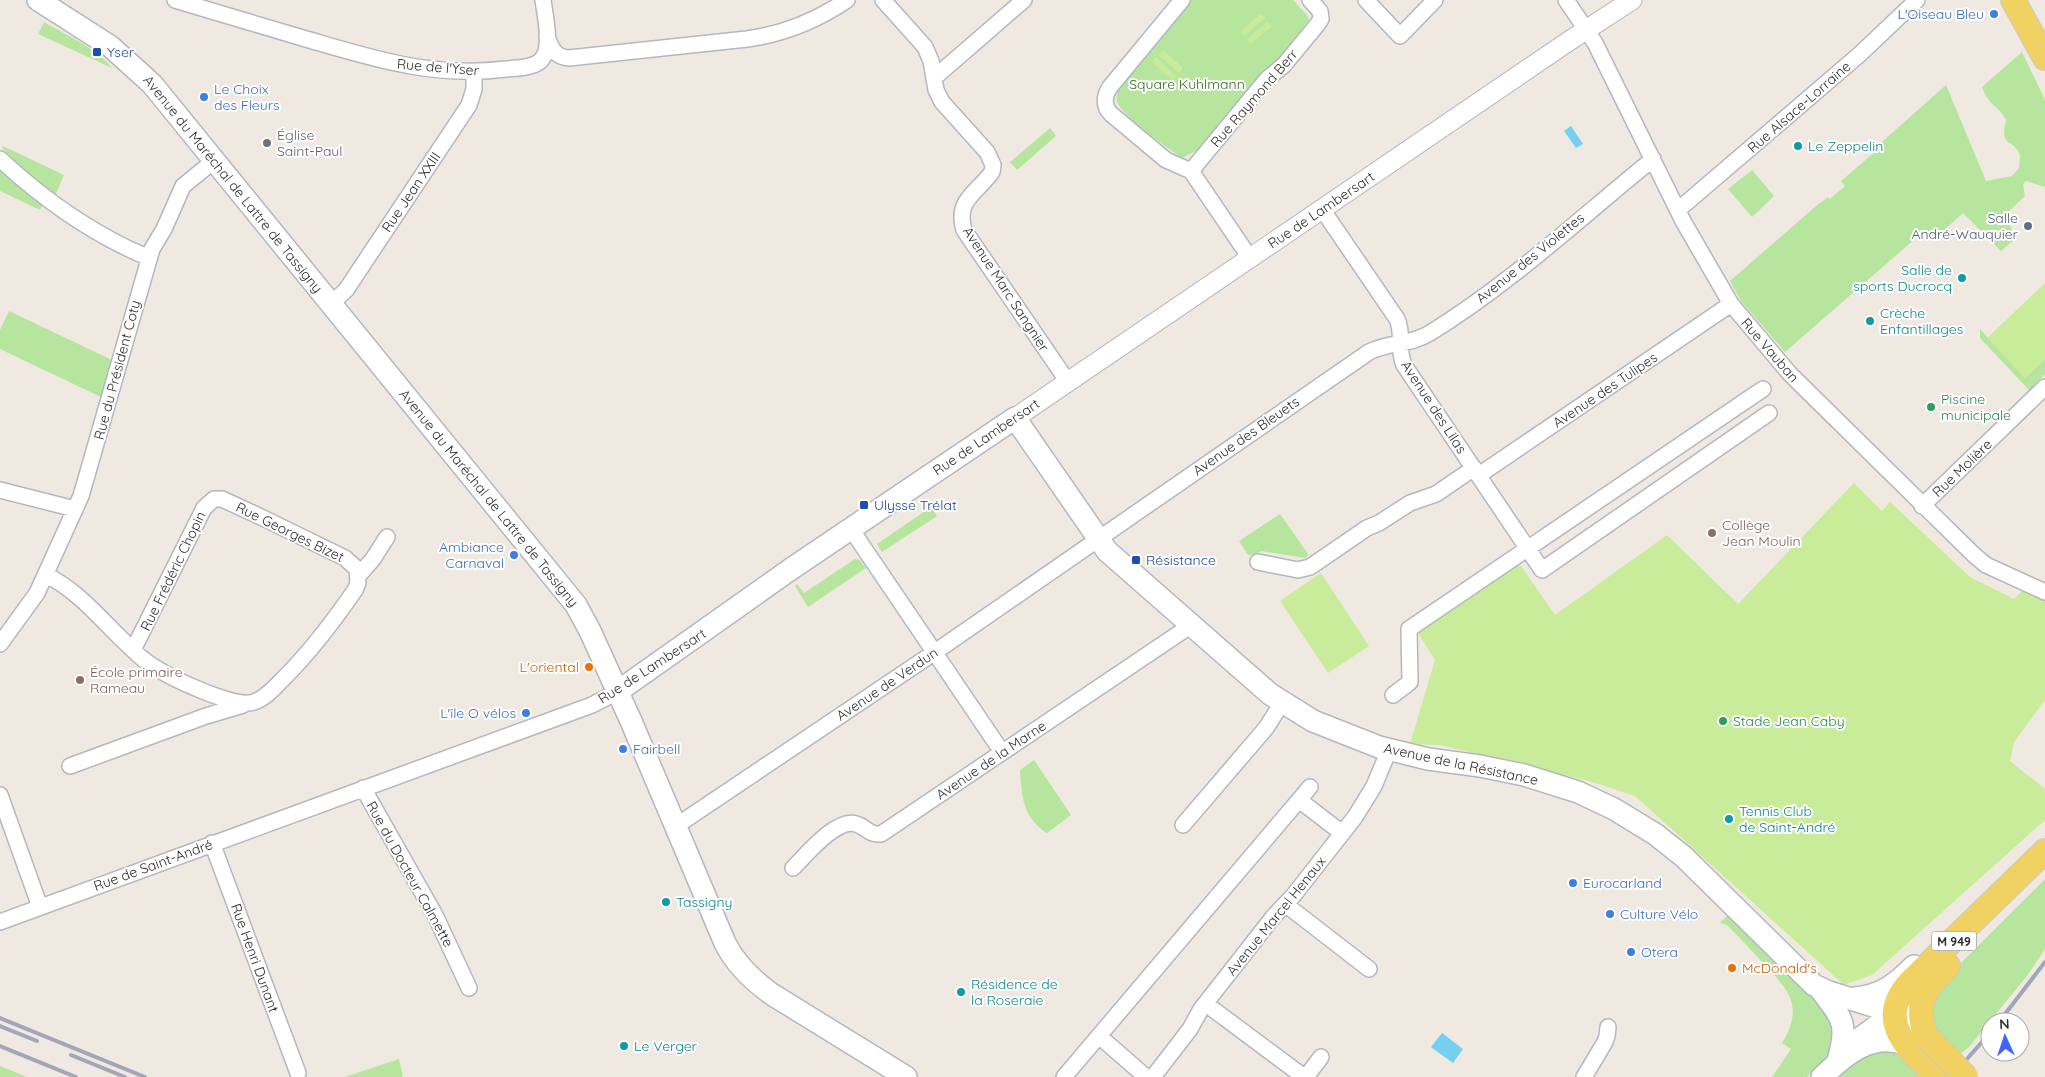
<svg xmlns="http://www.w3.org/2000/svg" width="2045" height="1077" font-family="Quicksand,sans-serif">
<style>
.green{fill:#b6e59e}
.pitch{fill:#c9ec9a}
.water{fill:#75cff0}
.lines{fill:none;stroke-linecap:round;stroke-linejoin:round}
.minor-casing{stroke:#b4b7c1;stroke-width:18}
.tertiary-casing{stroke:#b4b7c1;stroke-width:21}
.secondary-casing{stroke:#b4b7c1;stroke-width:24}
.primary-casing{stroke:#c9c9c9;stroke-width:26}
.minor{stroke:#fff;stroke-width:15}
.tertiary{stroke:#fff;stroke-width:19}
.secondary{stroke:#fff;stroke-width:21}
.primary{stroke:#f2d163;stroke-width:24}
.rail{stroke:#a3a6b8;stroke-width:4}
.primary-bridge-casing{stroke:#c9c9c9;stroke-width:26;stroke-linecap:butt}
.primary-bridge{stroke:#f2d163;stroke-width:24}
.shop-dot{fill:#3f7fe0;stroke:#fff;stroke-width:2}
.transit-dot{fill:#1a4fb4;stroke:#fff;stroke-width:2}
.worship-dot{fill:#6b7280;stroke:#fff;stroke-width:2}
.culture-dot{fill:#0f9aa8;stroke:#fff;stroke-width:2}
.service-dot{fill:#5c6f8a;stroke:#fff;stroke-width:2}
.leisure-dot{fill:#2e9e5b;stroke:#fff;stroke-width:2}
.education-dot{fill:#8d6e63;stroke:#fff;stroke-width:2}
.food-dot{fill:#e8710a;stroke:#fff;stroke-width:2}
.labels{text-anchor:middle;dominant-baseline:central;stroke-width:4;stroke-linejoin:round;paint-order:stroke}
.shield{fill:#fff;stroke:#6d6d6d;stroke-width:1}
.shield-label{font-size:12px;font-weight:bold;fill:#2e2e2e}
.shop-label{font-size:14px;fill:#366cbe;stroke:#fff;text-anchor:start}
.transit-label{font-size:14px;fill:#164399;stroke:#fff;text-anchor:start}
.street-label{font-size:14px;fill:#2e2e2e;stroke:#fff}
.park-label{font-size:14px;fill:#2c6e1b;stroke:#fff}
.worship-label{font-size:14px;fill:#5b616d;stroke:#fff;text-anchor:start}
.culture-label{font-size:14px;fill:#0d838f;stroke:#fff;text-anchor:start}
.service-label{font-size:14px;fill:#4e5e75;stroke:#fff;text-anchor:end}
.leisure-label{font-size:14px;fill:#27864d;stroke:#fff;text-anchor:start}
.education-label{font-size:14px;fill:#785e54;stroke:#fff;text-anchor:start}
.food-label{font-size:14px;fill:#c56008;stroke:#fff;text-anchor:end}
</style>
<rect width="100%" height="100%" fill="#efe9e1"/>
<path class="green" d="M 1191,0 L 1293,0 L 1307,15 L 1309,20 L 1274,64 L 1263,72 L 1198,150 L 1182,158 C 1169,149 1121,115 1117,102 C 1116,97 1117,91 1119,87 Z
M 44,22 C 64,34 98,49 112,68 L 38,34 Z
M 2022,52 L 2045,100 L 2045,187 L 2026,181 L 2023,184 L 2025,196 L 2007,213 L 2014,240 L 2001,251 L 1963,213 L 1933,240 L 1924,231 L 1785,352 L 1741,301 L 1730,281 L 1816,206 L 1828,197 L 1830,199 L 1845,186 L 1841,181 L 1876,151 L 1874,149 L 1946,85 L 1986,181 L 2012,176 L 2019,168 C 2019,164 2020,159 2020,156 C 2015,137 1999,150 2006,120 C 1999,105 1988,106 1982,87 Z
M 1050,128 L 1056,136 L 1017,170 L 1010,162 Z
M 3,146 L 64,175 L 55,196 L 28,175 L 2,148 Z
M 0,167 L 43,204 L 40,210 L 0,191 Z
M 1752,170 L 1774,196 L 1752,217 L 1728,189 Z
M 9,311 L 112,360 L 101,397 L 0,349 L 0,330 Z
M 1980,329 L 2025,378 L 2045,359 L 2045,374 L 2029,390 L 1980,338 Z
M 931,507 L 937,516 L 882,552 L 877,544 Z
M 1280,514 L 1308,554 L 1306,558 L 1261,551 L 1254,555 L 1248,555 L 1239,541 Z
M 855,559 L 860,560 L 866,568 L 808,607 L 795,586 L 797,584 L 804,593 Z
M 1034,760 L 1071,815 L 1047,833 C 1022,817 1022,796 1020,770 Z
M 2045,879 L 2045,949 L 2027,976 L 1968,1048 L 1959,1055 L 1933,1028 L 1931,1007 L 1949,975 Z
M 1728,915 L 1829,1012 C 1837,1047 1833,1053 1807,1077 L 1772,1077 L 1791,1049 L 1782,1043 C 1805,1006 1788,989 1762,962 C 1751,950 1739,937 1727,925 L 1720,923 Z
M 1874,1049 L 1897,1054 L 1920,1077 L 1838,1077 L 1853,1063 Z
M 399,1059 L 403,1077 L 345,1077 Z
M 0,1066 L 27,1077 L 0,1077 Z"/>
<path class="pitch" d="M 1261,14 L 1265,18 L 1244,36 L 1240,32 Z
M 1267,22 L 1272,26 L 1251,44 L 1247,39 Z
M 1163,50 L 1183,68 L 1179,73 L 1158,55 Z
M 1156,57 L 1176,76 L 1172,80 L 1152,62 Z
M 2045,283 L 2045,359 L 2025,378 L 1987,338 Z
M 1854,483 L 1882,511 L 1890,502 L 1970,577 L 2014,599 L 2023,590 L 2045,601 L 2045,700 L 2014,742 L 2010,761 L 2045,789 L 2045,820 L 1872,975 L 1844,985 L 1635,796 L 1593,782 L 1461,750 L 1440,745 L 1410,744 L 1435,660 L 1418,633 L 1519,563 L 1555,615 L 1667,535 L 1738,604 Z
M 1321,573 L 1369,646 L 1328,673 L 1280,601 Z"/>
<path class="water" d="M 1571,126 L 1583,144 L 1576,148 L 1564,131 Z
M 1442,1033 L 1463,1049 L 1453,1063 L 1431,1047 Z"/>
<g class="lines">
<g class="minor-casing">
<path id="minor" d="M 175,0 C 219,13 262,26 306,39 C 375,59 433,78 506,69 C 516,68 531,68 539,62 C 554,51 545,16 543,0
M 883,0 L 925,47 L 931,61 L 936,90 L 942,102 L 987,152 L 993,165 L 992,172 C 977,193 955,200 964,230 L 1068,382
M 1182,0 L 1110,87 C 1104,96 1103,106 1111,114 L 1166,160 L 1191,171 L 1250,258
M 1366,0 L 1400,36 L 1435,0
M 1566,0 L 1595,43 L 1683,221 L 1731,304 L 1790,374 L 1974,555 L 1986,565 L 2045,592
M 547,37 C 552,49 555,57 569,58 L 747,39 C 784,34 816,21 847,0
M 934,78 L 1024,0
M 0,159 C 45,201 92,234 149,258
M 1191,171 L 1267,79 L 1284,65 L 1317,25 L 1321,19 L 1320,11 L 1310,0
M 1322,209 L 1397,319 C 1404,334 1397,350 1404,365 L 1542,570 L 1769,413
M 1678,210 L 1860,54 L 1917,0
M 332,303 L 346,290 L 469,105 L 474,89 L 474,73
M 1479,475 L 1731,304
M 0,490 L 75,509
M 1922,506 L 2045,387
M 851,529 L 1002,752
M 1258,562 L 1298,570 L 1310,567 L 1367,528 L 1379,523 L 1410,503 L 1436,494 L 1474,468
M 46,575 C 81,592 104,624 132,649 C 139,656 147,663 156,668 C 173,679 236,709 254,702 C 266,698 275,687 284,678 C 311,651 333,622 355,590 L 358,583 L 357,569 L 345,558 L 261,517 L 222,499 L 214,499 L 204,508 L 133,650
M 359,575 L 373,559 L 387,537
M 0,644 L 37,593 L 81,496 L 152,249 L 164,229 L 183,186 L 215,160
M 1393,695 L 1410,682 L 1409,629 L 1763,389
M 70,766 L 206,716 L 243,705
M 363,788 L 435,915 L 469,988
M 0,795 L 40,907
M 1299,800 L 1310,787
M 1183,825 L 1266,728 L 1282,703
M 676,826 L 935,652 L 1369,352 C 1389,342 1411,345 1430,333 C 1510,284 1580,218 1653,159
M 212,843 L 298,1073
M 793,868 C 806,855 836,818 856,824 C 867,827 868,835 881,834 L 1190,626
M 1285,904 L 1369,969
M 0,922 L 592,705 L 617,692
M 1206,1004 L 1304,1077
M 1099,1036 L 1146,1077
M 1064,1077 L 1299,800 L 1342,833
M 1153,1077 L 1190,1029 L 1201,1009 L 1273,917 L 1293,896 L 1355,817 L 1374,786 L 1389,750
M 1306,1077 L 1321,1057
M 1584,1077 L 1605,1042 L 1607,1036 L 1608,1027"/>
</g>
<g class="tertiary-casing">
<path id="tertiary" d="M 1015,418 L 1569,41 L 1632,0"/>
</g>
<g class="secondary-casing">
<path id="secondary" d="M 38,0 L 110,46 L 152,84 L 576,605 L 590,631 L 631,721 L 725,943 C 736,965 753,981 773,995 L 906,1077
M 617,692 L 791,569 L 1015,418 L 1107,551 L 1270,694 L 1313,721 L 1379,747 L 1428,759 L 1480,766 L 1524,775 L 1578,792 L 1614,809 L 1655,834 L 1684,857 L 1814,985 L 1829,992 L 1895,1013 L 1926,1036
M 1820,989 C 1842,1018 1849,1023 1838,1060
M 1854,998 C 1881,996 1896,984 1914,966
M 1837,1063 L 1852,1044 L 1903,1007
M 1822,1077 C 1845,1055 1871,1032 1905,1044"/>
</g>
<g class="primary-casing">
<path id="primary" d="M 2013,0 L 2045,58
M 1926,1036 C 1913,1003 1926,988 1948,966
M 1937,1077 C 1909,1049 1874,1022 1910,982 L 2045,851"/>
</g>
<use href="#minor" class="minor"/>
<use href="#tertiary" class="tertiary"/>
<use href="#secondary" class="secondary"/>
<use href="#primary" class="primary"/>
<path class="rail" d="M 0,1018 L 145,1077
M 1999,1022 L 2045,962
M 0,1026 L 37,1041
M 0,1046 L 76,1077
M 71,1055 L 125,1077
M 1951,1077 L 1990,1033"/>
<g class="primary-bridge-casing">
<path id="primary-bridge" d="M 1926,1036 L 1966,1077"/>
</g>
<use href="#primary-bridge" class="primary-bridge"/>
</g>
<g class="shop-dot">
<circle cx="1994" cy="14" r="5"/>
<circle cx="204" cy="97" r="5"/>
<circle cx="514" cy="555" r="5"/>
<circle cx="526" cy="713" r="5"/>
<circle cx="623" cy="749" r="5"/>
<circle cx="1573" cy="883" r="5"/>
<circle cx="1610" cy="914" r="5"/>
<circle cx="1631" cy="952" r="5"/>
</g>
<g class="transit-dot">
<rect x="92" y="47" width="10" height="10" rx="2.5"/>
<rect x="859" y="500" width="10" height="10" rx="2.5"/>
<rect x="1131" y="555" width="10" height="10" rx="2.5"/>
</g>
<circle class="worship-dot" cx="267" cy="143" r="5"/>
<g class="culture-dot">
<circle cx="1798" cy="146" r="5"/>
<circle cx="1962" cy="278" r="5"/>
<circle cx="1870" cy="321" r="5"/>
<circle cx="1729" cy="819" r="5"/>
<circle cx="666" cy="902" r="5"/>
<circle cx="961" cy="992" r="5"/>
<circle cx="624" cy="1046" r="5"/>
</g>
<circle class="service-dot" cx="2028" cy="226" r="5"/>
<g class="leisure-dot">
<circle cx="1931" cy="407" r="5"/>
<circle cx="1723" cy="721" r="5"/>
</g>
<g class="education-dot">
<circle cx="1712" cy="533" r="5"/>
<circle cx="80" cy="680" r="5"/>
</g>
<g class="food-dot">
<circle cx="589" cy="667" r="5"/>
<circle cx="1732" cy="968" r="5"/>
</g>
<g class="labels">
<rect class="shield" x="1931.5" y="931.5" width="45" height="19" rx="4"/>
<g class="shield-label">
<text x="1954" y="941">M 949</text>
</g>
<g class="shop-label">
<text x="1984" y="14" text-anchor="end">L'Oiseau Bleu</text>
<text x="214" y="89">Le Choix<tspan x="214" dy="16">des Fleurs</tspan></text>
<text x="504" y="547" text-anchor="end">Ambiance<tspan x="504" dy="16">Carnaval</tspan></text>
<text x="516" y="713" text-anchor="end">L'île O vélos</text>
<text x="633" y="749">Fairbell</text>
<text x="1583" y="883">Eurocarland</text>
<text x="1620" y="914">Culture Vélo</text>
<text x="1641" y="952">Otera</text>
</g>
<g class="transit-label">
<text x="107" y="52">Yser</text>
<text x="874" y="505">Ulysse Trélat</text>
<text x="1146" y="560">Résistance</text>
</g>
<g class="street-label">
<text transform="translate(438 67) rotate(5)">Rue de l'Yser</text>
<text transform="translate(1254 98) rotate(-49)">Rue Raymond Berr</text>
<text transform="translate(1799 107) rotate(-41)">Rue Alsace-Lorraine</text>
<text transform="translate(233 184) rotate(51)">Avenue du Maréchal de Lattre de Tassigny</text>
<text transform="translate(411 192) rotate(-56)">Rue Jean XXIII</text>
<text transform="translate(1321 210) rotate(-34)">Rue de Lambersart</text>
<text transform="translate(1530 258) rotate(-39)">Avenue des Violettes</text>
<text transform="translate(1006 289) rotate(57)">Avenue Marc Sangnier</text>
<text transform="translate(1770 350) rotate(49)">Rue Vauban</text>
<text transform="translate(117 370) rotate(-75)">Rue du Président Coty</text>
<text transform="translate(1605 390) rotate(-34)">Avenue des Tulipes</text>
<text transform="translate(1434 407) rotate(57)">Avenue des Lilas</text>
<text transform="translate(1246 436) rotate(-35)">Avenue des Bleuets</text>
<text transform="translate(986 437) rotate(-34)">Rue de Lambersart</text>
<text transform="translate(1962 468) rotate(-44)">Rue Molière</text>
<text transform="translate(489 498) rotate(51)">Avenue du Maréchal de Lattre de Tassigny</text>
<text transform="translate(290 532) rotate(26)">Rue Georges Bizet</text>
<text transform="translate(173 571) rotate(-64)">Rue Frédéric Chopin</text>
<text transform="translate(652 666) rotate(-33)">Rue de Lambersart</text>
<text transform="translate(887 684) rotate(-34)">Avenue de Verdun</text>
<text transform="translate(991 760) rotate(-34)">Avenue de la Marne</text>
<text transform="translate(1461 764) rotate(12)">Avenue de la Résistance</text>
<text transform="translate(153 865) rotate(-20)">Rue de Saint-André</text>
<text transform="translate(410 874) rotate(61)">Rue du Docteur Calmette</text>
<text transform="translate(1276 916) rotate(-51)">Avenue Marcel Henaux</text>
<text transform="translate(255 958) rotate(70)">Rue Henri Dunant</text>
</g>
<g class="park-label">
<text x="1187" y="84">Square Kuhlmann</text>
</g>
<g class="worship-label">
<text x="277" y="135">Église<tspan x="277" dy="16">Saint-Paul</tspan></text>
</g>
<g class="culture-label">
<text x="1808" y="146">Le Zeppelin</text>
<text x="1952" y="270" text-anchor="end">Salle de<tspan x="1952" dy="16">sports Ducrocq</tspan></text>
<text x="1880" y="313">Crèche<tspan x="1880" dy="16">Enfantillages</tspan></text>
<text x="1739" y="811">Tennis Club<tspan x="1739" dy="16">de Saint-André</tspan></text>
<text x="676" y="902">Tassigny</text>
<text x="971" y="984">Résidence de<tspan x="971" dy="16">la Roseraie</tspan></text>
<text x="634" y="1046">Le Verger</text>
</g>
<g class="service-label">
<text x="2018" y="218">Salle<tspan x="2018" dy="16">André-Wauquier</tspan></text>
</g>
<g class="leisure-label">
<text x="1941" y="399">Piscine<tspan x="1941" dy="16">municipale</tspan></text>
<text x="1733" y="721">Stade Jean Caby</text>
</g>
<g class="education-label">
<text x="1722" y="525">Collège<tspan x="1722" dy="16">Jean Moulin</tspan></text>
<text x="90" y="672">École primaire<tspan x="90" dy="16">Rameau</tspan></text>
</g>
<g class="food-label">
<text x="579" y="667">L'oriental</text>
<text x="1742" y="968" text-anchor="start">McDonald's</text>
</g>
</g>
<g transform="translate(2005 1037) rotate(357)"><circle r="24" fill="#ffffff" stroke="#ababab"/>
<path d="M0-4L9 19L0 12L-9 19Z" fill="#4264fb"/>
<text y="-8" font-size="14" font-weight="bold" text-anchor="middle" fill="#2e2e2e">N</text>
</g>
</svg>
